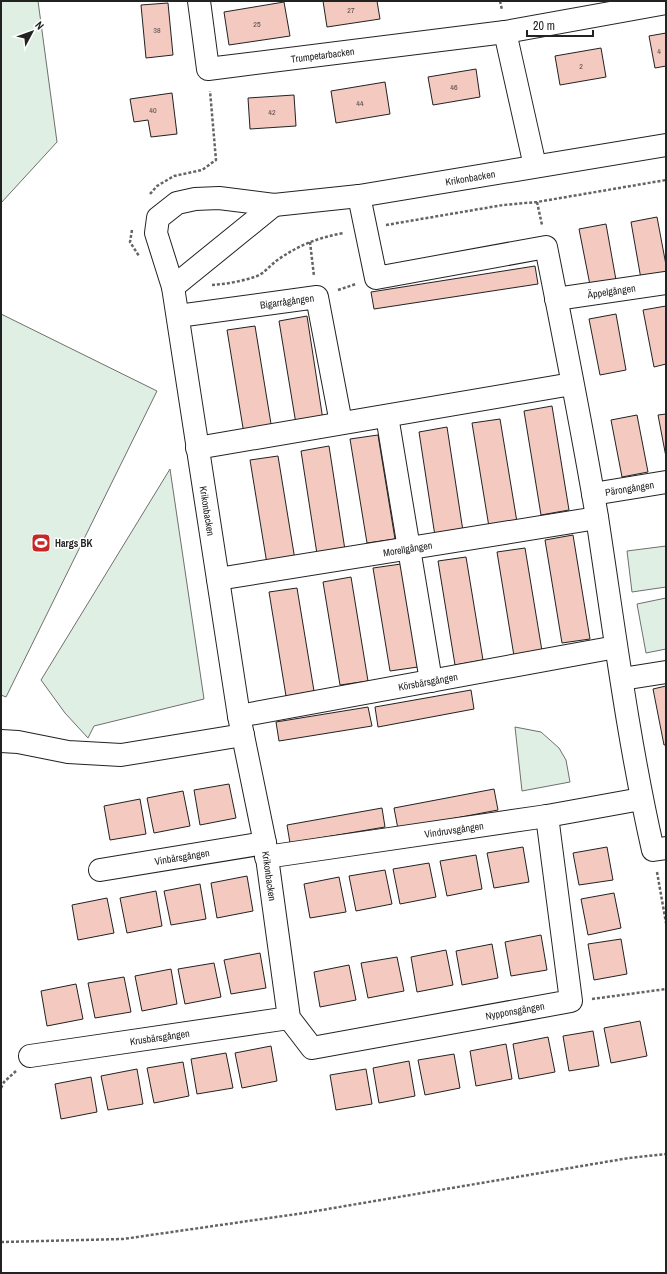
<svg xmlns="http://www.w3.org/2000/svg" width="667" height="1274" font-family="'Archivo Narrow',sans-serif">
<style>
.green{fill:#e0efe3;stroke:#6f6f6f}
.building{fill:#f3c9c0;stroke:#222}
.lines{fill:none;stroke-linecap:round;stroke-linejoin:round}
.minor-casing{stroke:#222;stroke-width:24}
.path{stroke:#646464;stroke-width:2.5;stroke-dasharray:3 2;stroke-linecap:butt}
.minor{stroke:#fff;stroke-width:22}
.labels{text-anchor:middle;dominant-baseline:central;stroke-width:3;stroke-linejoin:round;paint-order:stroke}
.number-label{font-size:8px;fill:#564c4a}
.street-label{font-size:10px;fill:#222;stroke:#fff}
.poi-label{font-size:10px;font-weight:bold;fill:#222;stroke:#fff;text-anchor:start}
</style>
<rect width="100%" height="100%" fill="#fff"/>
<path class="green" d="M 1,1 L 38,1 L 57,142 L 1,203 Z
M 1,314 L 157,391 L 6,697 L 1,695 Z
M 170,469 L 204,699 L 94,726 L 88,738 L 65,713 L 41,680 Z
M 666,546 L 666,587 L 632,592 L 627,551 Z
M 666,598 L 666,649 L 646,653 L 637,604 Z
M 515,727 L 541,732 L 559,748 L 566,760 L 570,782 L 522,791 Z"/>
<path class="building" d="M 323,1 L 377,1 L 380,19 L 327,27 Z
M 284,2 L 290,36 L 229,45 L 224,12 Z
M 168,3 L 173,55 L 146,58 L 141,5 Z
M 666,33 L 666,66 L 655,68 L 649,36 Z
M 601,48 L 606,77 L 560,85 L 555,56 Z
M 476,69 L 480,97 L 433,105 L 428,77 Z
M 385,82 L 390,114 L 336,123 L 331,91 Z
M 172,93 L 177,134 L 151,137 L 148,120 L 134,122 L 130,99 Z
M 294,95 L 296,126 L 250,129 L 248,98 Z
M 657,217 L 666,265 L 666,274 L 641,279 L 631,222 Z
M 606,224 L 616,280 L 590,285 L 579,229 Z
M 535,266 L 538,284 L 374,309 L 371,292 Z
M 666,306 L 666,364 L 654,367 L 643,310 Z
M 616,314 L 626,370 L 600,375 L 589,319 Z
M 307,316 L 323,420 L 296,424 L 279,321 Z
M 255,326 L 272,430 L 244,434 L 227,330 Z
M 552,406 L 569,510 L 541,515 L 524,411 Z
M 666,414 L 666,457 L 658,415 Z
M 637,415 L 648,472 L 622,477 L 611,420 Z
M 500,419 L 517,522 L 489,527 L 472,423 Z
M 447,427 L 463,531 L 435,536 L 419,432 Z
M 378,435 L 395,539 L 367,543 L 350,439 Z
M 329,446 L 345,550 L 317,554 L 301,451 Z
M 278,456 L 295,560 L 267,564 L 250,460 Z
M 573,535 L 590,639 L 562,643 L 545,540 Z
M 525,548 L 542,651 L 514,656 L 497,552 Z
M 466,557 L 483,660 L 455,665 L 438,561 Z
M 401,564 L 418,667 L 390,671 L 373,568 Z
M 351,577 L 368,681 L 340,685 L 323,582 Z
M 297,588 L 314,691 L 286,696 L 269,592 Z
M 666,686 L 666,745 L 664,745 L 653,689 Z
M 471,690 L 474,709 L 378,727 L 375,707 Z
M 368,707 L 372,726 L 279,741 L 276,722 Z
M 229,784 L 236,818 L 200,825 L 194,790 Z
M 494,789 L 498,810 L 398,829 L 394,808 Z
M 183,791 L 190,826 L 154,833 L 147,798 Z
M 140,799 L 146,834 L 110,840 L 104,806 Z
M 382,808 L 385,827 L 290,843 L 287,825 Z
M 523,847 L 529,882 L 494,888 L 487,853 Z
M 607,847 L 613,880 L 579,885 L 573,853 Z
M 476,855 L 482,889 L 447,896 L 440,861 Z
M 429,863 L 436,897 L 400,904 L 393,869 Z
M 385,870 L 392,904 L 356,911 L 349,876 Z
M 247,876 L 253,911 L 217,918 L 211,883 Z
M 339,877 L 346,912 L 310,918 L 304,884 Z
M 200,884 L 206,919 L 171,925 L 164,891 Z
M 156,891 L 162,926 L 127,933 L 120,898 Z
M 614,893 L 621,928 L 588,935 L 581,899 Z
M 107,898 L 114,933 L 78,940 L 72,905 Z
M 541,935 L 547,970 L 511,976 L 505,942 Z
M 621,939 L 627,974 L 594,980 L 588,944 Z
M 492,944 L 498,978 L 462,985 L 456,951 Z
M 446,950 L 453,985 L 417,992 L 411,957 Z
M 260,953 L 266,988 L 231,994 L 224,960 Z
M 397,957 L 404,991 L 368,998 L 361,963 Z
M 214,963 L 221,997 L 185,1004 L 178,969 Z
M 349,965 L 356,1000 L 320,1007 L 314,972 Z
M 171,969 L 177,1004 L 142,1011 L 135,976 Z
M 124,977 L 131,1012 L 95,1018 L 88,983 Z
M 76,984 L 83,1019 L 47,1026 L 41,991 Z
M 640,1021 L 647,1056 L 611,1063 L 604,1028 Z
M 593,1031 L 599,1066 L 569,1071 L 563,1036 Z
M 548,1037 L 555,1072 L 519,1079 L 513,1044 Z
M 506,1044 L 512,1079 L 476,1086 L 470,1051 Z
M 271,1046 L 277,1081 L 242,1088 L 235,1053 Z
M 226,1053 L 233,1088 L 197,1094 L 191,1059 Z
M 454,1054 L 460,1088 L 425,1095 L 418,1060 Z
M 409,1061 L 415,1096 L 379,1103 L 373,1068 Z
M 183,1062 L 189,1096 L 154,1103 L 147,1068 Z
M 137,1069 L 143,1104 L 108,1110 L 101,1076 Z
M 366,1069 L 372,1104 L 336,1110 L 330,1075 Z
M 91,1077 L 97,1112 L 61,1119 L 55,1084 Z"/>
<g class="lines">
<g class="minor-casing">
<g id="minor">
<path id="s1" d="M 199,1 L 208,69 L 505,32"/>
<path d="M 535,166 L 505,32 L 666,3"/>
<path d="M 359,196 L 376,278 L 546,247 C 564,337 582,427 597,517 C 614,628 628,740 653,850 L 666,848"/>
<path d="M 173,287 L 274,205"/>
<path id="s2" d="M 556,299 L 666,283"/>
<path id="s3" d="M 178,316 L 317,297 L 341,423"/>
<path d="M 387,416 L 431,681"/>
<path d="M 197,448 L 572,384"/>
<path id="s4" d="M 593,494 L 666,482"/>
<path id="s5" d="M 218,579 L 597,518"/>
<path d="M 622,679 L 666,672"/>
<path id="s6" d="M 239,716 L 616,647"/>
<path d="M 1,741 L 18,742 L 68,752 L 121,755 L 243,735"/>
<path id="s7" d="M 547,816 L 571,1001 L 312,1048 L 289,1018 L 265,843 L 239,716 L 173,287 L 156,233 L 158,218 L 177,203 L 195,199 L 219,198 L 274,205 L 359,196 L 666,145"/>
<path id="s8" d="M 266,857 L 547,816 L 641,799"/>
<path id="s9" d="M 100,870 L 265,843"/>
<path id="s10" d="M 30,1056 L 289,1018"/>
</g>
</g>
<path class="path" d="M 500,1 L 502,10
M 150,194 L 157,186 L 174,176 L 202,170 L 216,160 L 210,91
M 537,202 L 542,225
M 386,225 L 503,205 L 537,202 L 666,180
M 132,230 L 130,242 L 139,256
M 310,242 L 314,276
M 212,285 C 227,284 243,281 257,276 C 265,273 271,264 279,259 C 299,245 320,237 344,233
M 338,290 L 356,284
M 657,872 L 666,923
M 592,999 L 666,989
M 1,1088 L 4,1082 L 16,1071
M 1,1242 L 123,1239 L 304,1213 L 629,1158 L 666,1154"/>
<use href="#minor" class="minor"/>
</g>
<defs>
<g id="stadium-square" transform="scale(1)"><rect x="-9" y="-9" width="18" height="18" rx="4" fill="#c62828" stroke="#fff"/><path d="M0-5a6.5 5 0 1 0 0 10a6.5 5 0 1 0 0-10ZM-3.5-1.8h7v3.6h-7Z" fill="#fff"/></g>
</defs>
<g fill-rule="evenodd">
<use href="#stadium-square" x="41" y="543"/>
</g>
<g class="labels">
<g class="number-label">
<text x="351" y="10">27</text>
<text x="257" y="24">25</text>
<text x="157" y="30">38</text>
<text x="659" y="51">4</text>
<text x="581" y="66">2</text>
<text x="454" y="87">46</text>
<text x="360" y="103">44</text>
<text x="153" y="110">40</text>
<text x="272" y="112">42</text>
</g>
<g class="street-label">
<text stroke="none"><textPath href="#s1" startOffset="184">Trumpetarbacken</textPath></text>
<text stroke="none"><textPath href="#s7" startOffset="1620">Krikonbacken</textPath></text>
<text stroke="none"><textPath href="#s2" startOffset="56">Äppelgången</textPath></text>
<text stroke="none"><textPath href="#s3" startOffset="110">Bigarrågången</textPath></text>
<text stroke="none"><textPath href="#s4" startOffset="37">Pärongången</textPath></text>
<text transform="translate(207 511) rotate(81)">Krikonbacken</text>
<text stroke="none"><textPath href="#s5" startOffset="192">Morellgången</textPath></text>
<text stroke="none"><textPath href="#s6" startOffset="192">Körsbärsgången</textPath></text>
<text stroke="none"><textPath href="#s8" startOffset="190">Vindruvsgången</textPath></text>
<text stroke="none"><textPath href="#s9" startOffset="83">Vinbärsgången</textPath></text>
<text transform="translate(269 876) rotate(82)">Krikonbacken</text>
<text transform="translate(515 1011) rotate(-10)">Nypponsgången</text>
<text stroke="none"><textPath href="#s10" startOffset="131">Krusbärsgången</textPath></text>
</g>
<g class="poi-label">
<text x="55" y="543">Hargs BK</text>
</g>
</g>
<rect width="667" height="1274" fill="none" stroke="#222222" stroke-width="4"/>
<g transform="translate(32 32) rotate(49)" stroke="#ffffff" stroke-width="3" paint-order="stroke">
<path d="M0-3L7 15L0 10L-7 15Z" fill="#222222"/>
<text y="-6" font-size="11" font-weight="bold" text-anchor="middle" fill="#222222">N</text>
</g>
<path d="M527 30v6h66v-6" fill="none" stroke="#222222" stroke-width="2"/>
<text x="533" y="30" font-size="12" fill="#222222" stroke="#ffffff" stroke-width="3" paint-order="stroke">20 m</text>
</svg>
